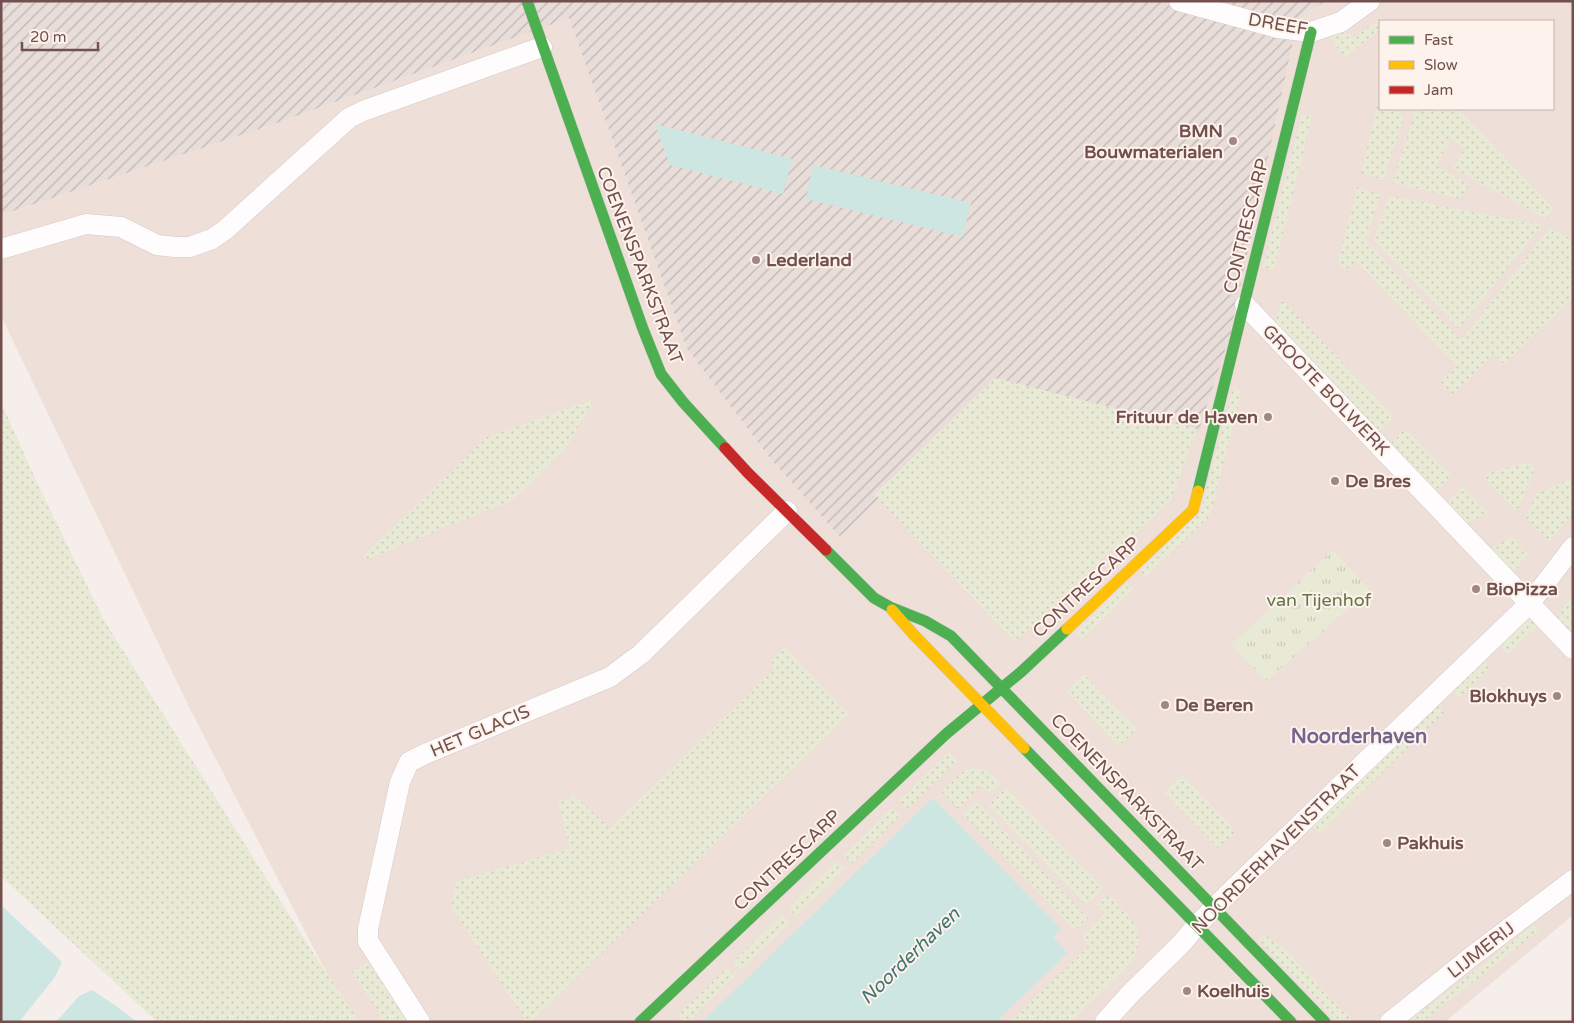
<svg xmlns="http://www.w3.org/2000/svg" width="1574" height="1023" font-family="'Varela Round',sans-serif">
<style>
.residential{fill:#eedfd8;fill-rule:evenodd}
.industrial{fill:url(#industrial-furrows)}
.grass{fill:url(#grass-dots)}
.park{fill:url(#park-tufts)}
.water{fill:#cde6e2}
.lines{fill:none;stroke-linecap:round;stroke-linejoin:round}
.street-casing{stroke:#d4cac7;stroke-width:21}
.fast-casing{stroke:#d5c9c6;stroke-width:12}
.slow-casing{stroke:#d5c9c6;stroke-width:12}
.jam-casing{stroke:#d5c9c6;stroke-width:12}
.street{stroke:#fefcfc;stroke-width:20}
.fast{stroke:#4caf50;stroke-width:11}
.slow{stroke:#ffc107;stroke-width:11}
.jam{stroke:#c62828;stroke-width:11}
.poi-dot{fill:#a08784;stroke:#fef2ec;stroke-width:2}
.labels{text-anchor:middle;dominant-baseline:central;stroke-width:4;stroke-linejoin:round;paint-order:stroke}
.street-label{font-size:18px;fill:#72504d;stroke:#fef2ec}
.poi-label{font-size:18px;font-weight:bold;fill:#72504d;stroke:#fef2ec;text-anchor:start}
.park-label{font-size:18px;fill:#617745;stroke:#fef2ec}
.water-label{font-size:19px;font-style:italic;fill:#427670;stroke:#fef2ec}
.quarter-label{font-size:20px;font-weight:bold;fill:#75658d;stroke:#fef2ec}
</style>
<defs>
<pattern id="industrial-furrows" width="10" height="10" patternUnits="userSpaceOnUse" patternTransform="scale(1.25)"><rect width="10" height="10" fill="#e8ddd9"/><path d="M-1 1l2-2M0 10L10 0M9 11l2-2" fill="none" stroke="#c0b6b2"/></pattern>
<pattern id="grass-dots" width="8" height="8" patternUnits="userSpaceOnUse" patternTransform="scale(1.25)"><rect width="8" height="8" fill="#e8ead6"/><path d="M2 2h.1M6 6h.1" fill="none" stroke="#cacab9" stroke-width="1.8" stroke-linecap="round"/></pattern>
<pattern id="park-tufts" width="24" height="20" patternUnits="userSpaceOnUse" patternTransform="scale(1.25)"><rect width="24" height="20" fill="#e8ead6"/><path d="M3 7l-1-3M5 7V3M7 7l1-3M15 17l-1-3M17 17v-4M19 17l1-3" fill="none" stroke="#cacab9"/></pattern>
</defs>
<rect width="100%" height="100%" fill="#f6eeea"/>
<path class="residential" d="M 1326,1 L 1573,1 L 1573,915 L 1445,1022 L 352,1022 L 190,709 L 1,316 L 1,215 L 274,124 L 569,18 L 687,349 L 770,458 L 840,537 L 995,387 L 1231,331 L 1298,18 ZM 1380,21 L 1553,21 L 1553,109 L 1380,109 Z"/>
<path class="industrial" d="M 1,1 L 1326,1 L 1298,18 L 1231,331 L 1198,433 L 995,387 L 840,537 L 770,458 L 687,349 L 569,18 L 274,124 L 1,215 Z"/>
<path class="grass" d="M 1382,17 L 1385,21 L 1380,21 L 1380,30 L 1345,57 L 1329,37 L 1344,32 L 1355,37 Z
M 1380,94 L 1380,109 L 1398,109 L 1404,118 L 1383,180 L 1361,173 Z
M 1416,109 L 1458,109 L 1554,209 L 1546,219 L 1453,168 L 1465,148 L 1450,139 L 1436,166 L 1470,185 L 1459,199 L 1393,182 Z
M 1302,114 L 1312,117 L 1274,270 L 1263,267 Z
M 1357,187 L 1380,194 L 1366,241 L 1461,340 L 1550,228 L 1573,240 L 1573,298 L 1504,364 L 1494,354 L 1453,395 L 1440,382 L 1457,366 L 1356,261 L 1346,270 L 1338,262 Z
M 1389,196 L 1542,225 L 1459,329 L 1374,240 Z
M 1282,299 L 1394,417 L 1376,434 L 1274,328 Z
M 995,378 L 1197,429 L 1171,500 L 1120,549 L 1116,545 L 1015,642 L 874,495 Z
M 1233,388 L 1242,390 L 1212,509 L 1207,519 L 1146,577 L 1140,571 L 1200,513 Z
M 594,399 L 567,447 L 513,500 L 365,560 L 364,556 L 366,553 L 487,437 Z
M 1,402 L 39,487 L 104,620 L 310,948 L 360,1022 L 157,1022 L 1,876 Z
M 1405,429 L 1452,476 L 1434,494 L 1388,447 Z
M 1530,462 L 1535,468 L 1519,508 L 1515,510 L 1487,481 L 1484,476 L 1489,472 Z
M 1573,478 L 1573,514 L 1549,542 L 1526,518 L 1536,494 Z
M 1463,487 L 1488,513 L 1463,525 L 1444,505 Z
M 1511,537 L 1528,554 L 1511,576 L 1488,550 Z
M 1127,583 L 1133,590 L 1082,639 L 1076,633 Z
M 1573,595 L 1573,639 L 1554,620 Z
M 1532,611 L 1542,622 L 1507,654 L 1497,644 Z
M 785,647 L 849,714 L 531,1022 L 527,1022 L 451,907 L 456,881 L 570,848 L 558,802 L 574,795 L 610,828 L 774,669 L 770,662 Z
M 1483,659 L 1491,667 L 1460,698 L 1452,689 Z
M 1084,674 L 1137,729 L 1119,746 L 1066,691 Z
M 1438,704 L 1445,712 L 1319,834 L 1312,826 Z
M 949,752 L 957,761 L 907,810 L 899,801 Z
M 972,768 L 986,770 L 1001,783 L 989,794 L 981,785 L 958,809 L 941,791 L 960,773 Z
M 1182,775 L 1236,831 L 1218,848 L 1164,793 Z
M 1006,788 L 1103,888 L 1086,905 L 989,805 Z
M 976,801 L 1088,918 L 1075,930 L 963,814 Z
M 892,808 L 900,816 L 852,863 L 844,855 Z
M 837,861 L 845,869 L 796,916 L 788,908 Z
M 1108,894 C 1130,917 1153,934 1128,966 L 1070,1022 L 1010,1022 L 1089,946 L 1082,937 L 1104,914 L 1096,905 Z
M 782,915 L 790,922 L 741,970 L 733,962 Z
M 1534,925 L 1539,931 L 1422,1022 L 1408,1022 Z
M 1265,935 L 1281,946 L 1354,1022 L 1337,1022 L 1258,940 Z
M 369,961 L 408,1022 L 385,1022 L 352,972 Z
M 727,968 L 735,976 L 688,1022 L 684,1022 L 678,1015 Z"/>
<path class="park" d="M 1333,550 L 1370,590 L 1266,681 L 1231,645 Z"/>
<path class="water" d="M 655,124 L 792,159 L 783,194 L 670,165 Z
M 813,165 L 971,203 L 963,237 L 806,199 Z
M 933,798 L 1061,929 L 1053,937 L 1067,953 L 996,1022 L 702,1022 Z
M 1,905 L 62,962 L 55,977 L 19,1022 L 1,1022 Z
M 92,990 L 116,1006 L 137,1022 L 56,1022 L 79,996 Z"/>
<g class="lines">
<g class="street-casing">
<path id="street" d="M 1179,1 L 1278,28 L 1311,32 L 1341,22 L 1370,1
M 1,249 L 86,224 L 121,227 L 157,245 L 175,247 L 190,247 L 212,239 L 225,230 L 349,118 L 363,111 L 542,47
M 1245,305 L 1573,649
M 420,1022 L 368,941 L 368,929 L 400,782 L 409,762 L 425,754 L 610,677 L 641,654 L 787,511
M 1105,1022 L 1129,995 L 1182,943 L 1197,925 L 1232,890 L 1530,603 L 1573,547
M 1390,1022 L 1471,957 L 1573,880"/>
</g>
<g class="fast-casing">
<path id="fast" d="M 527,1 L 643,329 L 661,374 L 683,402 L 725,448
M 1198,491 L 1311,32
M 826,550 L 874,598 L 890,607 L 925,621 L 951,636 L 1325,1022
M 1024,748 L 1291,1022
M 640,1022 L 946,734 L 1021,672 L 1067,629"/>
</g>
<g class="slow-casing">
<path id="slow" d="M 892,610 L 914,635 L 1024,748
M 1067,629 L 1193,510 L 1198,491"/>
</g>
<g class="jam-casing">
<path id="jam" d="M 725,448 L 748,473 L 826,550"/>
</g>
<use href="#street" class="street"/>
<use href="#fast" class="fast"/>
<use href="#slow" class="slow"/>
<use href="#jam" class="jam"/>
</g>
<g class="poi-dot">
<circle cx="1233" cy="141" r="5"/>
<circle cx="756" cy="260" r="5"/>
<circle cx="1268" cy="417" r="5"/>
<circle cx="1335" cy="481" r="5"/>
<circle cx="1476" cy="589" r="5"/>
<circle cx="1557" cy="696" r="5"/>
<circle cx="1165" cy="705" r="5"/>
<circle cx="1387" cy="843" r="5"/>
<circle cx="1187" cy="991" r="5"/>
</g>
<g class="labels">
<g class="street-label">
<text transform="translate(1278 24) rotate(10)">DREEF</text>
<text transform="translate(1246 226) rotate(-76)">CONTRESCARP</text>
<text transform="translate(640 265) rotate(69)">COENENSPARKSTRAAT</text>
<text transform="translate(1326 390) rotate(46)">GROOTE BOLWERK</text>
<text transform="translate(1086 587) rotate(-43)">CONTRESCARP</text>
<text transform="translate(480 731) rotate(-23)">HET GLACIS</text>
<text transform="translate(1127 792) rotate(46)">COENENSPARKSTRAAT</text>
<text transform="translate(1276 849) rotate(-45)">NOORDERHAVENSTRAAT</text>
<text transform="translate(787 860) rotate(-43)">CONTRESCARP</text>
<text transform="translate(1481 950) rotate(-38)">LIJMERIJ</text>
</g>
<g class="poi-label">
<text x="1223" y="131" text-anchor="end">BMN<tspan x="1223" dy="21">Bouwmaterialen</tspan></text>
<text x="766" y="260">Lederland</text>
<text x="1258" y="417" text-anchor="end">Frituur de Haven</text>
<text x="1345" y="481">De Bres</text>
<text x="1486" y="589">BioPizza</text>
<text x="1547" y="696" text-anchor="end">Blokhuys</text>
<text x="1175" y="705">De Beren</text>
<text x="1397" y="843">Pakhuis</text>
<text x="1197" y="991">Koelhuis</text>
</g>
<g class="park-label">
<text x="1319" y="600">van Tijenhof</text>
</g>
<g class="water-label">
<text transform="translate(910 956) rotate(-44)">Noorderhaven</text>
</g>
<g class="quarter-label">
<text x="1359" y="737">Noorderhaven</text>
</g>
</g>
<rect width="1574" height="1023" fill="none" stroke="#72504d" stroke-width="5"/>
<rect x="1379" y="20" width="175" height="90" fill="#fef2ec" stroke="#c6b1ac"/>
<rect x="1389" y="36" width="25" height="8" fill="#4caf50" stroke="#c6b1ac"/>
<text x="1424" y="45" font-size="15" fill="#72504d">Fast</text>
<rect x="1389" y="61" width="25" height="8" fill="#ffc107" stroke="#c6b1ac"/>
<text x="1424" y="70" font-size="15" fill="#72504d">Slow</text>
<rect x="1389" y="86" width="25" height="8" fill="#c62828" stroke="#c6b1ac"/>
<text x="1424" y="95" font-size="15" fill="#72504d">Jam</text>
<path d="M22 42v8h76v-8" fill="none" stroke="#72504d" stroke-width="2.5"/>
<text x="30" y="42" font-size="15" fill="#72504d" stroke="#fef2ec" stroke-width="4" paint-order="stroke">20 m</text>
</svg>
